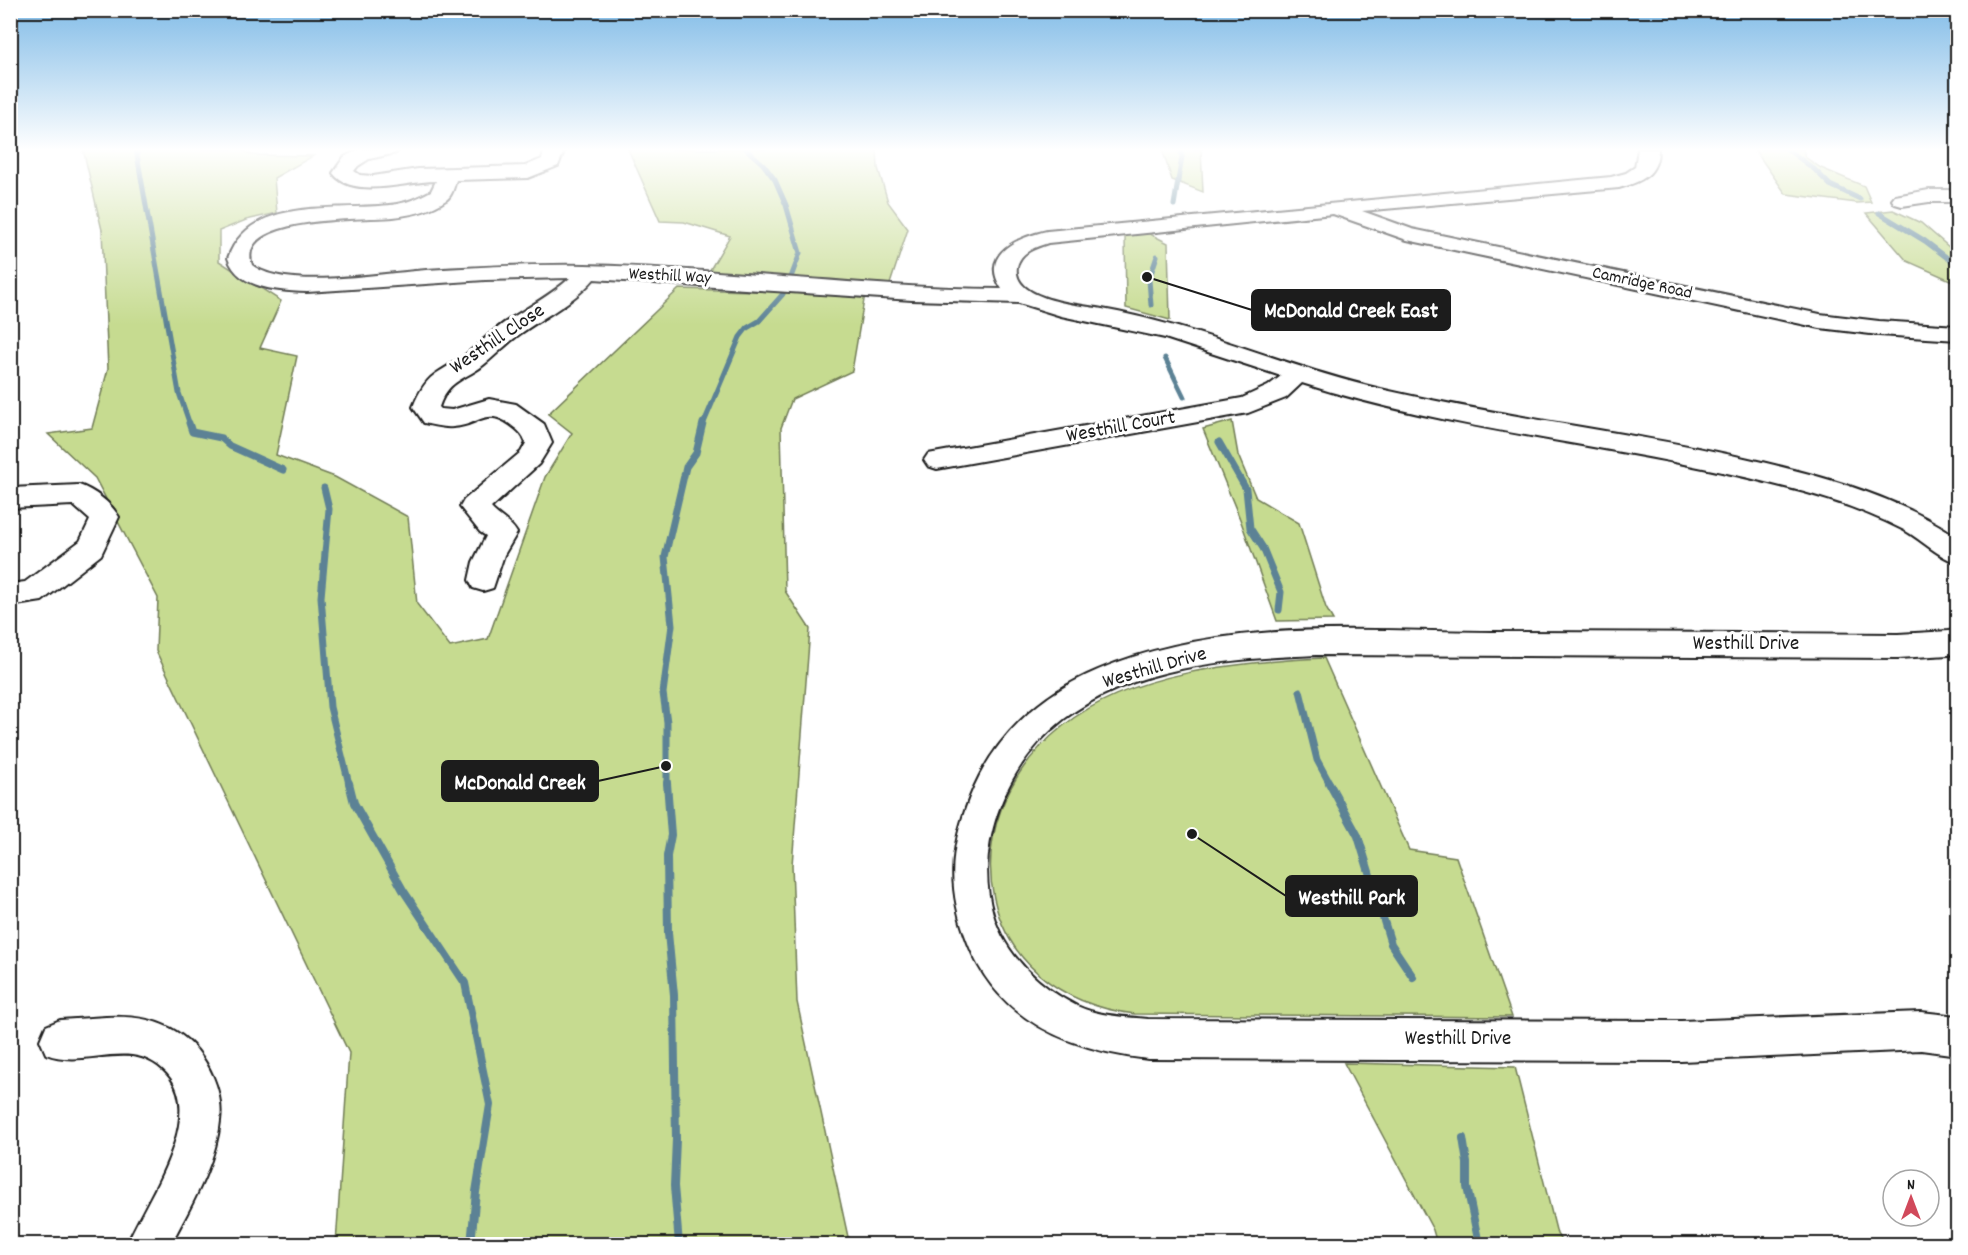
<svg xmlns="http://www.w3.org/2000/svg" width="1968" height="1255" font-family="Dekko,sans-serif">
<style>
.green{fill:#c6db90;stroke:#717c56;stroke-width:1.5}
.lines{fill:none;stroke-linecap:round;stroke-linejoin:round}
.stream-far2{stroke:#5b8295;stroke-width:5}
.stream-far1{stroke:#5b8295;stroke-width:7}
.stream{stroke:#5b8295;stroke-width:8}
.minor-casing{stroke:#1c1c1c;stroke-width:4}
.minor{fill:#fff;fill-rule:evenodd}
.labels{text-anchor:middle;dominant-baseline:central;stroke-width:6;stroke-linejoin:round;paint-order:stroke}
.far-street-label{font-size:18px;fill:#1c1c1c;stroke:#fff}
.street-label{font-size:21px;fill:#1c1c1c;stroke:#fff}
.leader{fill:none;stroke:#1c1c1c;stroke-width:2}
.callout-dot{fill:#1c1c1c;stroke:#fff;stroke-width:2}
.callout{fill:#1c1c1c;stroke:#1c1c1c;stroke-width:2}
.callout-label{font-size:22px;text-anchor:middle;font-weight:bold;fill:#fff}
</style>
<rect width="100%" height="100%" fill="#fff"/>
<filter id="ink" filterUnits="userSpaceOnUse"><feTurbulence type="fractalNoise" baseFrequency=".0167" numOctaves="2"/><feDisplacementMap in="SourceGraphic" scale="12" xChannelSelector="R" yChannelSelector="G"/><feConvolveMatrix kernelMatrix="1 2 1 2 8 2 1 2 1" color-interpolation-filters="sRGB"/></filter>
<g filter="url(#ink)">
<path class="green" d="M 83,149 L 240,149 L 252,155 L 313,156 L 274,178 L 277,213 L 246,220 L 219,231 L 219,261 L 281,301 L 260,348 L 297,356 L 276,455 L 335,477 L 408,517 L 417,604 L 450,647 L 488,639 L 545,477 L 572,433 L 548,414 L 679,289 L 865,294 L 852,371 L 792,399 L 781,428 L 785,591 L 810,629 L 792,865 L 797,1002 L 848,1237 L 860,1244 L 336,1244 L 349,1053 L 156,651 L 158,598 L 95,478 L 48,434 L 92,428 L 108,369 L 102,230 Z
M 628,149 L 877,149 L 878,168 L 888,202 L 908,229 L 890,284 L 708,273 L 730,236 L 684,222 L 660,221 Z
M 1162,149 L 1201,149 L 1203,192 L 1172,180 Z
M 1754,149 L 1803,149 L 1805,157 L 1821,168 L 1864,186 L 1871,202 L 1857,203 L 1786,194 Z
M 1893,210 L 1921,223 L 1957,254 L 1957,283 L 1907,261 L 1866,213 Z
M 1148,233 L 1168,243 L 1170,320 L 1126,308 L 1125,235 Z
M 1232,421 L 1238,455 L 1256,498 L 1299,523 L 1326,608 L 1333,620 L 1277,621 L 1240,519 L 1203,429 Z
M 1324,658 L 1409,850 L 1456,857 L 1512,1017 L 1135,1014 C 974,995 944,821 1063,726 C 1131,671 1240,662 1324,658 Z
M 1344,1063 L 1515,1067 L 1557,1234 L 1563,1244 L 1437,1244 L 1433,1230 Z"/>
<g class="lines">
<path class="stream-far2" d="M 136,149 L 179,393 L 190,425
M 746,149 L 763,164 L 775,180 L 786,205 L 800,253 L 790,280
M 1787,149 L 1814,169 L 1830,185 L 1860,199
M 1174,205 L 1182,157 L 1180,149
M 1879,213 L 1925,241 L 1958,266
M 1151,305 L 1149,280 L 1157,256
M 1165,358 L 1184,397
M 703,425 L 740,337 L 747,328 L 759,321 L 783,294"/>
<path class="stream-far1" d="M 189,423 L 192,432 L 221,438 L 230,446 L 283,470
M 1219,442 L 1246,489 L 1250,528 L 1263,548 L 1281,592 L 1279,610
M 324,488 L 329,509 L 321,597 L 330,707 L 349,784
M 1300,691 L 1317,760 L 1330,784
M 667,784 L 667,722 L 663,693 L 672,625 L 665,557 L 686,467 L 696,453 L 703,423"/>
<path class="stream" d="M 349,783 L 354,803 L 403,890 L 465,983 L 490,1105 L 476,1192 L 471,1244
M 667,783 L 671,835 L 667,856 L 668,933 L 674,995 L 676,1139 L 674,1186 L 679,1244
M 1329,783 L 1358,836 L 1391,944 L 1413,977
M 1463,1138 L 1467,1163 L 1467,1187 L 1479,1244"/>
<g class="minor-casing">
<path id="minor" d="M 360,149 L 398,149 L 396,153 L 369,159 L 358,166 L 354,171 L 360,175 L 373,176 L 418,169 L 525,166 L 542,159 L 545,149 L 565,149 L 558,166 L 528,178 L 456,180 C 454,187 452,196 446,200 C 431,211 411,215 393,217 C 367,220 234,214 252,265 C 285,291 383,273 426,270 C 479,267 532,264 585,265 C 724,268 862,288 1002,289 C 978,253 1020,237 1047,231 L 1611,177 L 1626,173 L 1635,167 L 1638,149 L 1658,149 C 1658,175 1641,182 1619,188 L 1362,211 L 1412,229 L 1820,314 L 1879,321 L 1958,326 L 1958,340 L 1879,335 L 1820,328 L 1407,240 L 1333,214 L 1048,243 C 1035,247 1020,252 1017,267 C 1012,299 1075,305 1097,308 C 1196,325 1288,368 1385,390 C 1510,419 1637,432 1762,462 C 1829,478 1897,497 1954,535 L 1958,537 L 1958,563 C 1938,557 1922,540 1904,530 C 1865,510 1823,496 1781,486 C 1623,445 1458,433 1302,383 L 1286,398 L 1248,413 L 937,469 L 928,466 L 924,460 L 928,454 L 1242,398 L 1268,386 L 1281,376 L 1165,338 L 1061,316 L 1019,303 L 912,300 L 594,279 C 573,303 545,316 520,334 C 506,344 494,357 481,367 C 461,381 448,381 439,407 L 441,409 L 452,410 L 489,399 L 516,404 L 544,424 L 552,443 L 539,464 L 491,508 C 499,517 511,522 517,533 L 504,555 L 493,588 L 483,591 L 473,588 L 469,580 L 473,562 L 486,536 L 480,532 L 460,507 L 464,500 L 521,452 L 526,443 C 523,434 519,431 511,425 C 485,406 479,426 453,427 C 444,428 433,425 424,423 L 413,407 C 427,372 437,375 464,356 C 478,345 490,333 504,323 C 526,308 550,296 570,278 L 485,280 L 307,292 C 279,291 238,289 228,258 C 251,193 343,213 397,204 C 410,202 420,197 431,191 L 436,181 C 407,181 352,200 333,173 L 344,157 Z
M 1929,190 L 1958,190 L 1958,202 L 1929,202 L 1902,206 L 1895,204 L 1892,200 L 1895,196 Z
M 79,485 C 94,490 111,503 119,517 L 101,555 L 42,601 L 10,606 L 10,584 L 25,582 L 80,541 L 90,520 L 73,505 L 10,508 L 10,488 Z
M 1958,628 L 1958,652 L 1949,655 L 1898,658 L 1316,655 C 1230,659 1135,665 1064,719 C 1007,763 973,844 993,914 C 1004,954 1040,988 1077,1006 C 1098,1016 1125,1017 1148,1019 L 1681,1021 L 1921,1012 L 1958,1016 L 1958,1055 L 1921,1050 L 1681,1061 L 1148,1059 C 1070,1050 998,1021 968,943 C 947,889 949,851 970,797 C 993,738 1040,694 1098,670 C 1221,618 1362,631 1492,632 C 1627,632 1763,633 1898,634 L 1949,631 Z
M 106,1017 C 155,1014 193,1030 213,1077 C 219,1091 222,1106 220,1121 C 216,1164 190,1207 171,1244 L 127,1244 C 145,1202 203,1122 171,1078 C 161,1065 148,1057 132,1055 C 103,1052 74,1065 46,1054 L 40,1040 L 46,1026 L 60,1020 Z"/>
</g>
<use href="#minor" class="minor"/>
</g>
</g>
<linearGradient id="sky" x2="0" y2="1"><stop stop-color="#80bbe7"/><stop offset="0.46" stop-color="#fff"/><stop offset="1" stop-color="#fff" stop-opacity="0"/></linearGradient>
<rect width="1968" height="325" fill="url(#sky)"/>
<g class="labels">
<g class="far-street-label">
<text transform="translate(670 277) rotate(3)">Westhill Way</text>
<text transform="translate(1642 284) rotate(12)">Camridge Road</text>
</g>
<g class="street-label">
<text transform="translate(498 340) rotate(-34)">Westhill Close</text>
<text transform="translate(1121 428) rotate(-10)">Westhill Court</text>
<text x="1746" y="645">Westhill Drive</text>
<text transform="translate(1155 669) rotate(-16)">Westhill Drive</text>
<text x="1458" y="1040">Westhill Drive</text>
</g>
</g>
<path class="leader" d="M1147 277L1252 310M666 766L598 781M1192 834L1286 896"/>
<g class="callout-dot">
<circle cx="1147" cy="277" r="6"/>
<circle cx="666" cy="766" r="6"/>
<circle cx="1192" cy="834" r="6"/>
</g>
<g class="callout">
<rect x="1252" y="290" width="198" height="40" rx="6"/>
<rect x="442" y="761" width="156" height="40" rx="6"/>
<rect x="1286" y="876" width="131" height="40" rx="6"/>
</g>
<g class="callout-label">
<text x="1351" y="317">McDonald Creek East</text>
<text x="520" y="789">McDonald Creek</text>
<text x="1352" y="904">Westhill Park</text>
</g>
<rect width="1968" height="1255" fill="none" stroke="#fff" stroke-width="36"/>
<rect x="18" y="18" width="1932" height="1219" fill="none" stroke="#1c1c1c" stroke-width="2" filter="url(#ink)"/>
<g transform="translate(1911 1198)"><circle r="28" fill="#ffffff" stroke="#a4a4a4" stroke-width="1.5"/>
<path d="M0-4.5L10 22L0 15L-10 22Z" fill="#d1495b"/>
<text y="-9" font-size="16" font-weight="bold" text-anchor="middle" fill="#1c1c1c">N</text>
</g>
</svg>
